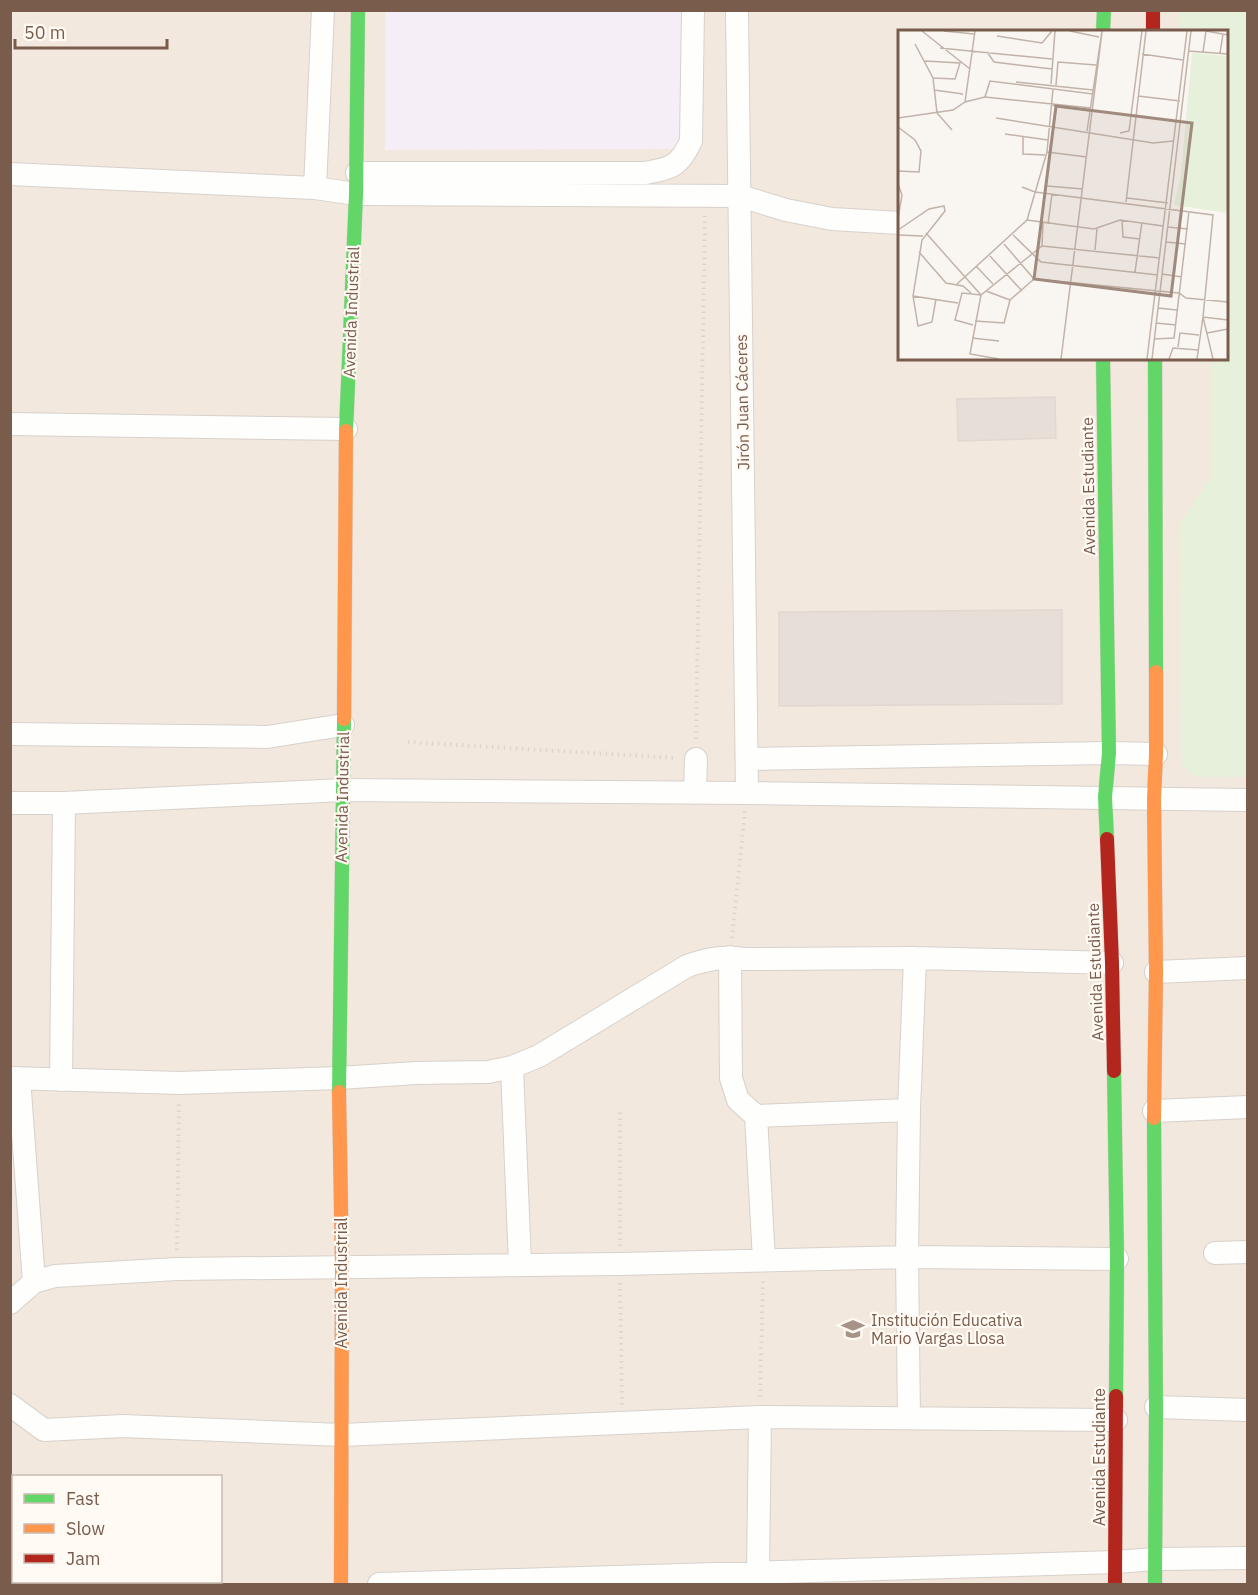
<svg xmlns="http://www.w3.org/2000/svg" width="1258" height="1595" font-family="'IBM Plex Sans',sans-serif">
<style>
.residential{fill:#f2e8de;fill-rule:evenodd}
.education{fill:#f6eef6}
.green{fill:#e7f0db}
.building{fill:#e6ded7;stroke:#e2d8d2;stroke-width:1.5}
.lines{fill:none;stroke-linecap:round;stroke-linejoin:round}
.street-casing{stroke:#d7d1cb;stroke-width:24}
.fast-casing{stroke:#d9d2cb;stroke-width:15}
.slow-casing{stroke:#d9d2cb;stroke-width:15}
.jam-casing{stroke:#d9d2cb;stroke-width:15}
.path{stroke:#dcd5d0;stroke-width:4;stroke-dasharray:1.5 4.5;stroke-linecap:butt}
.street{stroke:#fefefd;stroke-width:22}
.fast{stroke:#63d668;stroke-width:14}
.slow{stroke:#ff974d;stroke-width:14}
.jam{stroke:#b3261e;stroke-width:14}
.labels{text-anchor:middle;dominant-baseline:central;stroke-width:4.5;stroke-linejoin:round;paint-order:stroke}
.street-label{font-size:16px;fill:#7a5c4d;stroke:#fffaf3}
.poi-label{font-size:16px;fill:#7a5c4d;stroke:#fffaf3;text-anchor:start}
.inset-road{fill:none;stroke:#c2b3aa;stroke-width:1.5}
.view{fill:#9f8a7d;fill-opacity:0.15;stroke:#9f8a7d;stroke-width:3}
.inset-edge{fill:none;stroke:#7a5c4d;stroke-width:3}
</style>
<rect width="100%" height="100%" fill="#f9f5f0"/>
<path class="residential" d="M 11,11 L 1247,11 L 1247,1584 L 11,1584 ZM 900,32 L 1226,32 L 1226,358 L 900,358 ZM 14,1476 L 220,1476 L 220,1582 L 14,1582 Z"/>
<path class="education" d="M 385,11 L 694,11 L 694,149 L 385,150 Z"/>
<path class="green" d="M 1179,11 L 1247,11 L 1247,777 L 1195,777 L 1181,764 L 1180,523 L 1211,476 L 1211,359 L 1226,358 L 1226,32 L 1179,31 Z"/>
<path class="building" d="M 1055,397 L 1056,438 L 958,441 L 957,399 Z
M 1062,610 L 1062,704 L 779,706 L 779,612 Z"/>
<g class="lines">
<g class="street-casing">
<path id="street" d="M 737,10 L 747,793
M 357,173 L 645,173 C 672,168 679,167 691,141 L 693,10
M 10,174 L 315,188 L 356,194 L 740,196 L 786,210 L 832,219 L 900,223
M 315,188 L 323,10
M 10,424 L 346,429
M 10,734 L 267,737 L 343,725
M 747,759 L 1109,753 L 1156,754
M 695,793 L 696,759
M 10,803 L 64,803 L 343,790 L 747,793 L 1248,800
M 730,957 L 731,1078 L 738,1100 L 756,1116 L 909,1110
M 1156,972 L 1248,968
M 512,1067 L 520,1264
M 10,1078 L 179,1083 L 339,1078 L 416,1073 L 488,1072 L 512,1067 L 539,1056 L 687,966 C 708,959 722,956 744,959 L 915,958 L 1112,963
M 19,1078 L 34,1282
M 61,1080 L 64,803
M 1154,1111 L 1248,1107
M 756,1116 L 764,1260
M 1215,1253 L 1248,1252
M 10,1303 L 34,1282 L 55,1276 L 177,1269 L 620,1264 L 907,1257 L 1117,1259
M 10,1405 L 44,1430 L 123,1426 L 341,1435 L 760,1417 L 1116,1420
M 1156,1407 L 1248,1410
M 909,1418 L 907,1257 L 909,1110 L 915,958
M 758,1573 L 760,1417
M 379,1584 L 1116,1562 L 1155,1559 L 1248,1558"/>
</g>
<g class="fast-casing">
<path id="fast" d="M 1103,32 L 1104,10
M 1103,358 L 1109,753 L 1105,797 L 1107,839
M 1155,358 L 1156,672
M 346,431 L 356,194 L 358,10
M 1114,1071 L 1117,1259 L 1116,1396
M 339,1092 L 344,719
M 1154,1118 L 1156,1407 L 1155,1584"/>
</g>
<g class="slow-casing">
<path id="slow" d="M 344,719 L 346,431
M 339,1092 L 342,1267 L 341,1584
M 1154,1118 L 1156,972 L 1154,799 L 1156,754 L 1156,672"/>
</g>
<g class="jam-casing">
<path id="jam" d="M 1153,10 L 1153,32
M 1107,839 L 1112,963 L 1114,1071
M 1115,1584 L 1116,1396"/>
</g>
<path class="path" d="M 696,739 L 705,216
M 408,742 L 677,758
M 732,938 L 745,811
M 620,1246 L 620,1111
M 177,1250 L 179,1102
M 620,1283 L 622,1405
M 760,1397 L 763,1281"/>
<use href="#street" class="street"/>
<use href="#fast" class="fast"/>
<use href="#slow" class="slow"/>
<use href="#jam" class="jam"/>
</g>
<defs>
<g id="school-bare" transform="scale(1.8)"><path d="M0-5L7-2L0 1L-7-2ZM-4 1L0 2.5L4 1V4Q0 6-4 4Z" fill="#a69286" stroke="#fffaf3" stroke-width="2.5" paint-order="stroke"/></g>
</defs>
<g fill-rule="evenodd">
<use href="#school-bare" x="853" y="1329"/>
</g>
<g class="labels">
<g class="street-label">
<text transform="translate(351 312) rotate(-88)">Avenida Industrial</text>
<text transform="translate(742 402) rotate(-91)">Jirón Juan Cáceres</text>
<text transform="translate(1088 486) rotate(-91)">Avenida Estudiante</text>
<text transform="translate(342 797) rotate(-89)">Avenida Industrial</text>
<text transform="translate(1095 972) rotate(-92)">Avenida Estudiante</text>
<text transform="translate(341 1283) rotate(-90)">Avenida Industrial</text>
<text transform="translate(1099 1457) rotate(-90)">Avenida Estudiante</text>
</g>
<g class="poi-label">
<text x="871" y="1320">Institución Educativa<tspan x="871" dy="18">Mario Vargas Llosa</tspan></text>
</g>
</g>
<g transform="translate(898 30)">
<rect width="330" height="330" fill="#f9f5f0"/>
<path d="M 294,23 L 330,26 L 330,183 L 276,175 L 283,144 Z" fill="#e7f0db"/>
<path class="inset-road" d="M 24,1 L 72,39M 46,1 L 76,4M 172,1 L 201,7M 308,1 L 330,5M 99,6 L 144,13 L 154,1M 17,14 L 35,48 L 39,83 L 54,100M 42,18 L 154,29M 290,21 L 330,24M 89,22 L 96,32 L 154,39M 305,22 L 308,1M 322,23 L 325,4M 244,24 L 285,30M 27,31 L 62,33 L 57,49 L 35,48M 118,52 L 195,60M 153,54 L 157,1M 158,55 L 160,32 L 198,35M 36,60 L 65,64M 240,66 L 282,71M 87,67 L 92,51 L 195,64M 67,72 L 77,1M 153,75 L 193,81M 0,88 L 55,80 L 67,72 L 87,67 L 193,78M 98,88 L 255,113 L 275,111M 0,97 L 17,110 L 23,121 L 21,142 L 0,141M 189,101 L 204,1M 222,103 L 231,101 L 244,1M 107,104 L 150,110M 125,107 L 125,124 L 147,125M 149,122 L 189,127M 0,154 L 4,165 L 0,188M 149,156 L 185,159M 124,157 L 137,162 L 315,185 L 305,287 L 315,329M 229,168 L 270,173M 228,172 L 248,1M 129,190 L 196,199 L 222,190 L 265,196M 224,190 L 225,207 L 242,209M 150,194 L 154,164M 270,197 L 290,199M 0,200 L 31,179 L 46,176 L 47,181 L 24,210 L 15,266 L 60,273M 28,203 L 83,265 L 72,324 L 101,329M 0,205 L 25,206M 115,205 L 143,232 L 260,245M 268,212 L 288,214M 106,214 L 136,249 L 281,263 L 288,268 L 330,272M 144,216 L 145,193M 197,220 L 199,199M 21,222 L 48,253 L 65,256 L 73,263M 92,226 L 124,261M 78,236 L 95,254M 237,242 L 244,192M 264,244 L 284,247M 59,254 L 129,190 L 149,122 L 155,59M 88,261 L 112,270M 15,266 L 20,296 L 34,292 L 38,269M 260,278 L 279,280M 77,291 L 106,293 L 112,270 L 136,249M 258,293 L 278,295M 75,295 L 57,290 L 64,263 L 83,265 L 144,216 L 262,228M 309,303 L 330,299M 74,308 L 101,311M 256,309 L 276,308 L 291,181M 280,317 L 282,303 L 301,305M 163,329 L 204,2M 249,329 L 289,1M 254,329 L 293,1M 271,329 L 275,318 L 300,320M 299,329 L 305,287 L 330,290"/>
<path class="view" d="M 158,76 L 294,93 L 273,266 L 136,249 Z"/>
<rect width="330" height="330" class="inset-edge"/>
</g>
<rect width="1258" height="1595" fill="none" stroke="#7a5c4d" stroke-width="24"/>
<rect x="12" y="1475" width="210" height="108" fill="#fffaf3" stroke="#cabbb1" stroke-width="1.5"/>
<rect x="24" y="1494" width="30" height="9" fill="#63d668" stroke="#cabbb1" stroke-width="1.5"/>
<text x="66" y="1505" font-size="18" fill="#7a5c4d">Fast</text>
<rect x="24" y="1524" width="30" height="9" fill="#ff974d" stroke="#cabbb1" stroke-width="1.5"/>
<text x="66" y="1535" font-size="18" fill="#7a5c4d">Slow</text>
<rect x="24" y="1554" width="30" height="9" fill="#b3261e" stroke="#cabbb1" stroke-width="1.5"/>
<text x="66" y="1565" font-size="18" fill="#7a5c4d">Jam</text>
<path d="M15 39v9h152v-9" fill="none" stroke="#7a5c4d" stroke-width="3"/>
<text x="24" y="39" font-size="18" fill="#7a5c4d" stroke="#fffaf3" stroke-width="4.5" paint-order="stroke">50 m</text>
</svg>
